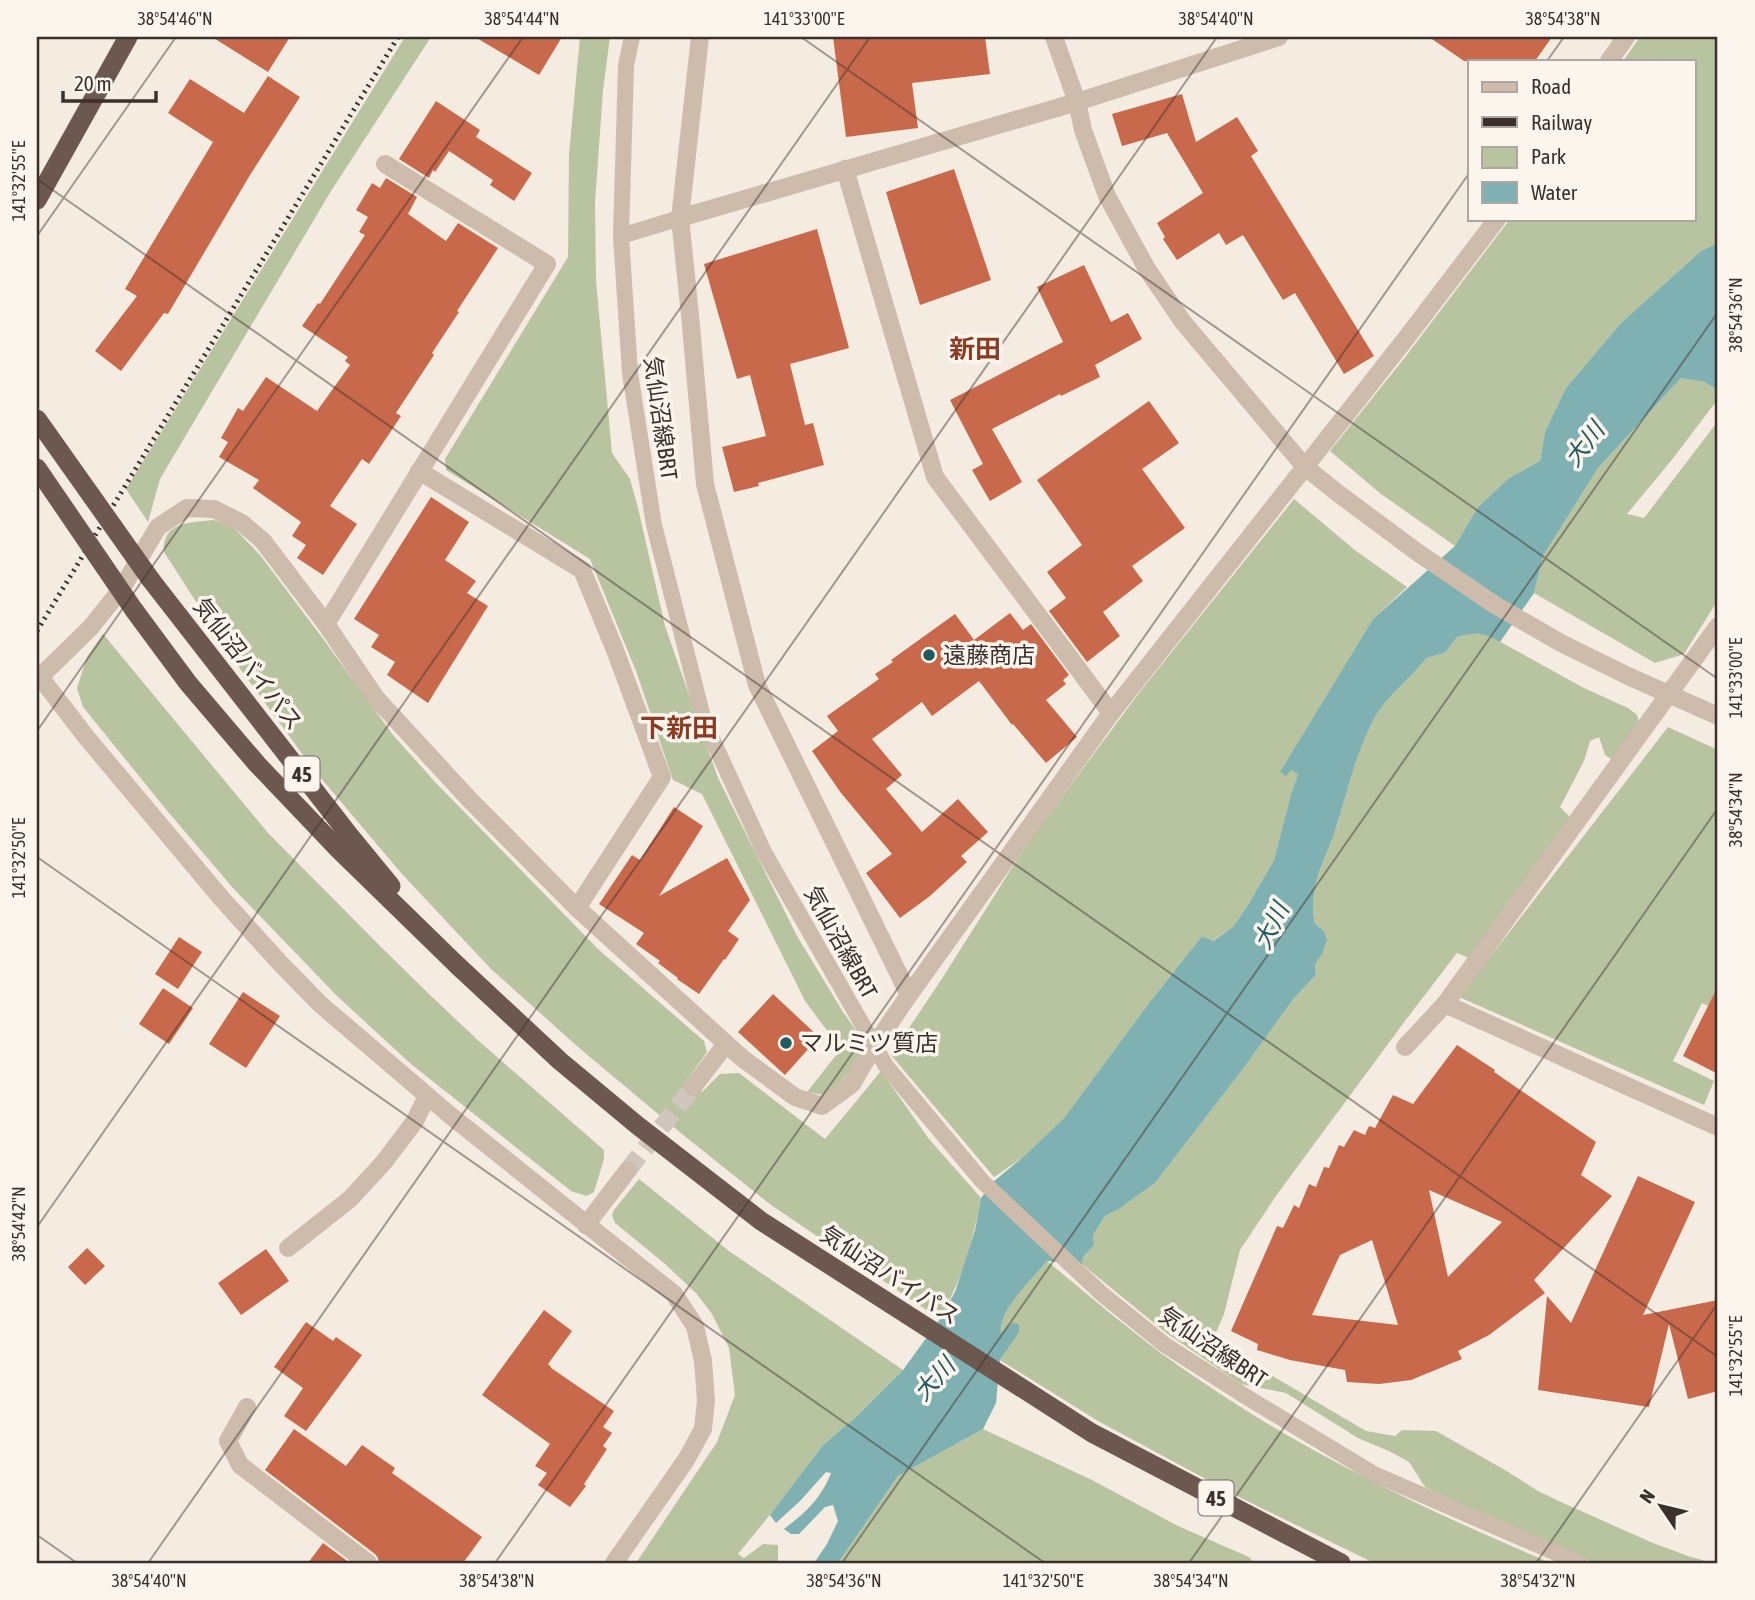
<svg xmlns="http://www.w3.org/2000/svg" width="1755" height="1600" font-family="'Asap Condensed','Noto Sans JP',sans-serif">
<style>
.green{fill:#b8c4a0}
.water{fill:#7fb0b2}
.building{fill:#c8694b;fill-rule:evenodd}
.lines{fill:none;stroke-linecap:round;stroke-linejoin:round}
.minor-tunnel{stroke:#cfc6bd;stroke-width:18;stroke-dasharray:18 9;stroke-linecap:butt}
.service{stroke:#cdbbac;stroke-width:16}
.minor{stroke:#cdbbac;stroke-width:18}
.tertiary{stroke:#cdbbac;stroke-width:18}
.trunk{stroke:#6c584f;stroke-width:19}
.rail{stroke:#3b302b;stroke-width:5;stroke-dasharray:2 5;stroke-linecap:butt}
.trunk-bridge{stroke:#6c584f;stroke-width:19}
.ticks{fill:none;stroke:#3b302b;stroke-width:2;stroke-opacity:0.45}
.poi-dot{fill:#1f5a5e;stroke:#fbf5ee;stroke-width:2.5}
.labels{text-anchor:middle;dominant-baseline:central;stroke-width:7;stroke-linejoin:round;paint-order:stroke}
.shield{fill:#fbf5ee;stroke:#756b66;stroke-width:2}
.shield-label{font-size:21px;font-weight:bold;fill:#3b302b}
.street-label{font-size:23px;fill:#3b302b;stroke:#fbf5ee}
.poi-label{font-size:23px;fill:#3b302b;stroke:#fbf5ee;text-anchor:start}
.water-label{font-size:24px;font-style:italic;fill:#1f5a5e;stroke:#fbf5ee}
.quarter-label{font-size:26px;font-weight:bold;fill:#8c3b22;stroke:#fbf5ee}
.neatline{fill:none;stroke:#3b302b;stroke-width:2.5}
.ticks-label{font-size:18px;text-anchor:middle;fill:#3b302b}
</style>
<rect width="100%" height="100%" fill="#f4ebe1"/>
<path class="green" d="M 405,37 L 431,37 L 331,191 L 160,479 L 148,522 L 126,489 Z
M 580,37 L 610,37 L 603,90 L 595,203 L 596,281 L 612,453 L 630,479 L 638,508 L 665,626 L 718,778 L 797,936 L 843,1012 L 867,1046 L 855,1065 L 829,1096 L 807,1092 L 841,1049 L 805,1001 L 702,794 L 673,780 L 636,671 L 590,559 L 446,470 L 445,459 L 568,257 L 569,154 Z
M 1640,37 L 1718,37 L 1718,243 L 1701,251 L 1620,324 L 1566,388 L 1545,432 L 1540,461 L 1509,478 L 1478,507 L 1455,546 L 1381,494 L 1330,451 L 1406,356 L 1510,219 L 1694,219 L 1694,61 L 1623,61 Z
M 1681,378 L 1705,382 L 1718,391 L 1718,399 L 1674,457 L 1627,514 L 1644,518 L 1718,421 L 1718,600 L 1684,654 L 1655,663 L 1534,593 L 1543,556 L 1598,468 Z
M 1294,499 L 1356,551 L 1407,587 L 1373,619 L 1281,771 L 1291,770 L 1298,774 L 1291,794 L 1274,860 L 1248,905 L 1233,927 L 1212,941 L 1202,936 L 1149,1003 L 1064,1118 L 1022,1158 L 994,1177 L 891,1055 L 943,977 L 1027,844 L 1139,693 Z
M 214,520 L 232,526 L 260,555 L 321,636 L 393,735 L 436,783 L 598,949 L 704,1041 L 707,1052 L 687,1080 L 702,1092 L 720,1074 L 739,1073 L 825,1139 L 881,1071 L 929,1139 L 981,1198 C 973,1241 961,1281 940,1319 L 771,1205 L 682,1134 L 578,1047 L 491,969 L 402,874 L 314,770 L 233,659 L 164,552 C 164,548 163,544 165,540 C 171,521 197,522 214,520 Z
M 1472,633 L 1486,634 L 1584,688 L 1628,708 L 1637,715 L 1639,722 L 1632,736 L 1611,759 L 1605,755 L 1599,737 L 1590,741 L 1584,761 L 1560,807 L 1570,817 L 1469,958 L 1457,953 L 1405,1021 L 1278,1193 L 1240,1250 L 1224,1314 L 1214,1337 L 1220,1345 L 1366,1431 L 1395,1436 L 1402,1430 L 1436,1431 L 1505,1470 L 1538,1491 L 1563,1503 L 1653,1543 L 1688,1556 L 1712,1563 L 1594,1563 L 1502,1524 L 1425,1487 L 1409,1462 L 1391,1452 L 1358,1438 L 1286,1393 L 1241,1384 L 1165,1332 L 1082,1264 L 1083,1257 L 1094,1245 L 1093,1235 L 1105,1216 L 1119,1209 L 1155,1183 L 1243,1069 L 1294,998 L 1316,975 L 1315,965 L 1322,954 L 1323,930 L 1315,924 C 1312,912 1313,899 1315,887 C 1319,868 1329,849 1335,831 C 1347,794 1355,753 1374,719 C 1386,696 1411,679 1426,658 L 1445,653 L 1457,637 Z
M 103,634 L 268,833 L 379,945 L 431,996 L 481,1043 L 604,1150 L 604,1159 L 594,1192 L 587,1196 L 571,1191 L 411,1064 L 338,997 L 233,888 L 169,813 L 83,707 L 77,688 L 87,657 Z
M 1668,727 L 1718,750 L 1718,1011 L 1702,1003 L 1673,1061 L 1714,1081 L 1704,1105 L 1459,997 Z
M 639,1179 L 729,1251 L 903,1370 L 856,1417 L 823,1445 L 778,1505 L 738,1554 L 744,1558 L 763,1544 L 778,1545 L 778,1563 L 636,1563 L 717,1442 L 735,1395 L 729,1348 L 712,1314 L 696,1293 L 664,1263 L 615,1223 L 612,1215 L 614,1210 Z
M 1047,1261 C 1097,1302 1145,1344 1198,1379 C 1309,1455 1428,1511 1551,1563 L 1374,1563 L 1243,1499 L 1098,1421 L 1000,1360 L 1019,1331 L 1001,1334 C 998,1310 1032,1278 1047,1261 Z
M 983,1429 L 1092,1480 L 1178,1526 L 1249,1557 L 1254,1563 L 838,1563 L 898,1476 Z"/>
<path class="water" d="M 1718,243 L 1718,391 L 1705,382 L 1681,378 L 1598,468 L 1543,556 L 1534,593 L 1500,642 C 1483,632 1476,632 1457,637 L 1445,653 L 1426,658 C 1411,679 1386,696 1374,719 C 1355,754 1347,794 1335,831 C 1329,849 1319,868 1315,887 C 1313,899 1312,912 1315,924 L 1323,930 L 1327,940 L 1322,954 L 1315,965 L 1316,975 L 1294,998 L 1243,1069 L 1155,1183 L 1119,1209 L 1105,1216 L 1093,1235 L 1094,1245 L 1083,1257 L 1082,1264 L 1047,1261 C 1033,1278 998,1310 1001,1333 L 1012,1323 L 1019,1324 L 1019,1332 L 1000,1360 L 996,1403 L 983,1429 L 898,1476 L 838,1563 L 814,1563 L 827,1544 L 838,1521 L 833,1505 L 825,1507 L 799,1534 L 791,1534 L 784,1529 C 805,1513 821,1499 831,1473 L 826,1472 L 800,1501 L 776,1523 L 770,1515 L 823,1445 L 856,1417 L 903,1370 L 940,1319 L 955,1292 L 975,1230 L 981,1198 L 993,1182 L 1022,1158 L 1064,1118 L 1149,1003 L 1202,936 L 1213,941 L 1233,927 L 1248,905 L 1274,860 L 1291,794 L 1298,774 L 1291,770 L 1286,776 L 1280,772 L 1373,619 L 1455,546 L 1478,507 L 1509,478 L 1540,461 L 1545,432 L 1566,388 L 1620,324 L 1701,251 Z"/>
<path class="building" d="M 212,37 L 290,37 L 268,72 Z
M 475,37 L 562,37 L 539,75 Z
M 833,37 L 985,37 L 990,74 L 912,83 L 918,128 L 846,137 Z
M 1429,37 L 1552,37 L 1535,61 L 1464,61 Z
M 268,76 L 300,97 L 250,175 L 168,314 L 164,313 L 121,371 L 95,351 L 137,296 L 125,289 L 213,142 L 168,113 L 190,79 L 244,113 Z
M 1182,94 L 1196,142 L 1237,117 L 1258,151 L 1251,156 L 1374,356 L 1344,374 L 1295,293 L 1283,300 L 1243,235 L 1226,245 L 1219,233 L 1177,260 L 1163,239 L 1165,237 L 1157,223 L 1203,193 L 1167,133 L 1122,146 L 1112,114 Z
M 436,101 L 480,130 L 476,137 L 532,173 L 514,201 L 490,185 L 493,180 L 449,151 L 435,172 L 433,170 L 429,178 L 399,159 Z
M 954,169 L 991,280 L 920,305 L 886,192 Z
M 386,178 L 417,197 L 408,214 L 446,241 L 458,223 L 498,248 L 457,311 L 459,312 L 432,353 L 434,355 L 396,413 L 401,416 L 369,464 L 362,459 L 330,506 L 357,524 L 323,575 L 297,558 L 306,545 L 292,536 L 301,522 L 253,488 L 259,480 L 219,457 L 228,442 L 221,438 L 238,408 L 243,411 L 266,377 L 317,411 L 350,365 L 345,361 L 348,357 L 302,326 L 318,303 L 320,304 L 365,235 L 359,232 L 368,217 L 356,210 L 372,183 L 380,188 Z
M 817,229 L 849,348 L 790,364 L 805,425 L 813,423 L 824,465 L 758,483 L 759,486 L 734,492 L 722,447 L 766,436 L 750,375 L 737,379 L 704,264 Z
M 1084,265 L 1111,322 L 1128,313 L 1142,339 L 1095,365 L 1100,377 L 1061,396 L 1060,394 L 992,429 L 1022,482 L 990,501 L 972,470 L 983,464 L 950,400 L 1063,342 L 1037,287 Z
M 1149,401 L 1179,443 L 1142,469 L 1185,528 L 1132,566 L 1143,581 L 1103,612 L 1120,636 L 1087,662 L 1049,611 L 1066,598 L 1047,572 L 1082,545 L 1037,480 Z
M 431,497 L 469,522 L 445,560 L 476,581 L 467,593 L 488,606 L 428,703 L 387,675 L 395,662 L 371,647 L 379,635 L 354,619 Z
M 1010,613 L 1023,630 L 1031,624 L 1069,675 L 1063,680 L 1066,684 L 1046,700 L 1077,737 L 1046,763 L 1013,724 L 1012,725 L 979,681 L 932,716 L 922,702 L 872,739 L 902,775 L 886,789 L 922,832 L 958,799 L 988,832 L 961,856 L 967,862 L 930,896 L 900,918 L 866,873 L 892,854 L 841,793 L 812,751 L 838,731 L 827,716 L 879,679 L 875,674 L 893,662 L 891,660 L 955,614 L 974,640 Z
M 674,807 L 703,826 L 659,896 L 727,858 L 750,900 L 728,931 L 739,939 L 725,960 L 724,959 L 699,994 L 677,979 L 678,978 L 658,963 L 660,961 L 636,944 L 644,933 L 599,904 L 632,855 L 640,860 Z
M 179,937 L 202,952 L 178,989 L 155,974 Z
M 1718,986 L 1718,1074 L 1683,1056 Z
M 163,988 L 193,1008 L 169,1044 L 139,1024 Z
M 243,992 L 280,1016 L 246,1068 L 209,1044 Z
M 773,994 L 819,1037 L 785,1075 L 738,1032 Z
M 1457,1045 L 1495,1070 L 1494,1072 L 1596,1142 L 1581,1175 L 1612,1196 L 1534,1280 L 1545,1293 L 1489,1335 L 1458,1351 L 1462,1359 L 1411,1380 L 1379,1384 L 1347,1382 L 1345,1370 L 1290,1360 L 1257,1350 L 1258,1344 L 1231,1331 L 1277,1226 L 1283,1228 L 1294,1205 L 1299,1208 L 1309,1184 L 1316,1187 L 1324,1167 L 1329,1168 L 1339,1145 L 1344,1147 L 1354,1130 L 1365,1135 L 1369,1126 L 1375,1128 L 1393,1095 L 1413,1104 ZM 1429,1190 L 1502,1222 L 1448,1277 ZM 1372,1240 L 1398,1325 L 1312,1315 L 1340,1255 Z
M 1638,1176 L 1695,1202 L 1643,1315 L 1718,1300 L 1718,1391 L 1688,1399 L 1669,1324 L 1649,1407 L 1538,1390 L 1547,1296 L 1571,1323 Z
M 87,1248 L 105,1266 L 85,1285 L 68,1267 Z
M 266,1249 L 289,1281 L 241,1315 L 218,1283 Z
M 544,1310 L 572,1331 L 548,1364 L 551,1367 L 551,1368 L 614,1411 L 603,1427 L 612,1433 L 603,1446 L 607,1449 L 584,1484 L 586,1486 L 570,1507 L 538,1485 L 547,1473 L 535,1466 L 550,1444 L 482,1395 Z
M 306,1322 L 333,1341 L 336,1337 L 362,1355 L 306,1431 L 284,1416 L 303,1388 L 274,1367 Z
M 294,1429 L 346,1466 L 362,1445 L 395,1468 L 392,1473 L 482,1537 L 463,1563 L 379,1563 L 378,1558 L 375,1554 L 265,1470 Z
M 323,1543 L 350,1563 L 308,1563 Z"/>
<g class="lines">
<path class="minor-tunnel" d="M 628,1170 L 693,1087"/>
<path class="service" d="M 632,37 L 626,65 L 621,236 L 630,373 L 654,525 L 704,721 L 764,852 L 886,1066 L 982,1181 L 1102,1294 L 1165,1345 L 1245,1396 L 1374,1474 L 1579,1563
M 621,236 L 680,218"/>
<path class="minor" d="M 700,37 L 680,218 L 690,315 L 705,484 L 757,685 L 909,995
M 1609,61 L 1626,37
M 845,169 L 935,477 L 1111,713
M 680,218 L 1077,102 L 1279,37
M 1305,467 L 1407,337 L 1497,219
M 419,471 L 582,570 L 615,650 L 662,777 L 577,908
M 326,624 L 547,264 L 385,164
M 1445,1004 L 1718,1127
M 1405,1047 L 1445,1004 L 1718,626
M 693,1087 L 726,1044
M 586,1225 L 628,1170
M 288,1248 L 350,1199 L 384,1162 L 415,1121 L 427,1096
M 247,1407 L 228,1441 L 240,1465 L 368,1563"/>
<path class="tertiary" d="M 1054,37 L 1077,102 L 1083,130 L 1107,196 L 1147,269 L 1183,322 L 1305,467 L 1339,494 L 1417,552 L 1495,605 L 1561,643 L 1628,676 L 1718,716
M 37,673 L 87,738 L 222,899 L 280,963 L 320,1004 L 451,1116 L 674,1294 L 695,1326 L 703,1361 L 706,1400 L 703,1429 L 686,1460 L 614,1563
M 40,677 L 91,627 L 122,588 L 158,527 L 187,508 L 214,509 L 242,523 L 263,541 L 326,624 L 376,698 L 470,800 L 577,908 L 742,1058 L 795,1097 L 822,1106 L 852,1084 L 874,1046 L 909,995 L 1111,713 L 1305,467"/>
<path class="trunk" d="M 37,200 L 128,37
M 151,580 L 350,836 L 391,886
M 134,610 L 188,683 L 257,764 L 339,850 L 457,965 L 560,1061 L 637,1125 L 761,1221 L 1092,1433 L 1341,1563"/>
<path class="rail" d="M 37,631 L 398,37"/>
<path class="trunk-bridge" d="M 37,419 L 151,580
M 37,468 L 134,610"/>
</g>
<path class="ticks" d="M 801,37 L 1718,679M 1547,61 L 1564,37M 37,179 L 1718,1357M 37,236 L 176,37M 37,731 L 523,37M 37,857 L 1045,1563M 37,1227 L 870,37M 37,1535 L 77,1563M 148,1563 L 1217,37M 495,1563 L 1470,172M 842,1563 L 1718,312M 1189,1563 L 1718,808M 1536,1563 L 1718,1303"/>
<g class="poi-dot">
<circle cx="929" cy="655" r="7"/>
<circle cx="786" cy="1043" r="7"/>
</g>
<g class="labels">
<g class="shield">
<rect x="284.5" y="756.5" width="35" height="35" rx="5"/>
<rect x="1198.5" y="1480.5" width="35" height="35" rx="5"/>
</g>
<g class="shield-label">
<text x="302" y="774">45</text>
<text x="1216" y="1498">45</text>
</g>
<g class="street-label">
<text transform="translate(661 418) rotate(82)">気仙沼線BRT</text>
<text transform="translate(248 664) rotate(52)">気仙沼バイパス</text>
<text transform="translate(841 942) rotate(61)">気仙沼線BRT</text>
<text transform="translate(890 1275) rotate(33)">気仙沼バイパス</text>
<text transform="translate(1213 1347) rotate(34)">気仙沼線BRT</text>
</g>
<g class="poi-label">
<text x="943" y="655">遠藤商店</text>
<text x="800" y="1043">マルミツ質店</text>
</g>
<g class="water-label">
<text transform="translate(1584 444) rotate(-52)">大川</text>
<text transform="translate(1271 926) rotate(-64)">大川</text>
<text transform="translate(934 1379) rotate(-48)">大川</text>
</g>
<g class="quarter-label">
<text x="975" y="349">新田</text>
<text x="679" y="728">下新田</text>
</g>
</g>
<rect width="1755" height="1600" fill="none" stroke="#fbf5ee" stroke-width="77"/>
<rect x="1468" y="60" width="228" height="161" fill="#fbf5ee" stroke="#aea6a0" stroke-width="2"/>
<rect x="1482" y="82" width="35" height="10" fill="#cdbbac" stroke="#aea6a0" stroke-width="2"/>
<text x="1531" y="94" font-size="21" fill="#3b302b">Road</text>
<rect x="1482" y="117" width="35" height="10" fill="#3b302b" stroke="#aea6a0" stroke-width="2"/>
<text x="1531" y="130" font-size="21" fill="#3b302b">Railway</text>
<rect x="1482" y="147" width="35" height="21" fill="#b8c4a0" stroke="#aea6a0" stroke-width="2"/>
<text x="1531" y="164" font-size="21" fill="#3b302b">Park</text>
<rect x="1482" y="182" width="35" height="21" fill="#7fb0b2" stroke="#aea6a0" stroke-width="2"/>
<text x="1531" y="200" font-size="21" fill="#3b302b">Water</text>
<g transform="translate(1661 1506) rotate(305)" stroke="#fbf5ee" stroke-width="5" paint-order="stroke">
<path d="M0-5L12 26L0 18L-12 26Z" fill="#3b302b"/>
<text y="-10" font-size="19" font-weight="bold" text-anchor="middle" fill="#3b302b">N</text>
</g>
<path d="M63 91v10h93v-10" fill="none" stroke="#3b302b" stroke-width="3.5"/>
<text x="74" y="91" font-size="21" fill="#3b302b" stroke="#fbf5ee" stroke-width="5" paint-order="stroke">20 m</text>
<rect x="38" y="38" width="1678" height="1524" class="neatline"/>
<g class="ticks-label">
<text x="175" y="25">38°54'46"N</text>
<text x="522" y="25">38°54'44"N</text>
<text x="804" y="25">141°33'00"E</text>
<text x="1216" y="25">38°54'40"N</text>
<text x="1563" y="25">38°54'38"N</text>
<text transform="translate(19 181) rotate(-90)" y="6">141°32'55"E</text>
<text transform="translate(1736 315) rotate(-90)" y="6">38°54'36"N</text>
<text transform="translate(1736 678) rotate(-90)" y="6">141°33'00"E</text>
<text transform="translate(1736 810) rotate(-90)" y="6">38°54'34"N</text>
<text transform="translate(19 858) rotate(-90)" y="6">141°32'50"E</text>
<text transform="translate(19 1224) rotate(-90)" y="6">38°54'42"N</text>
<text transform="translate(1736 1356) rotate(-90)" y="6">141°32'55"E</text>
<text x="149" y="1587">38°54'40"N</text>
<text x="497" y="1587">38°54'38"N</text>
<text x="844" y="1587">38°54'36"N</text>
<text x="1043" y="1587">141°32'50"E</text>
<text x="1191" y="1587">38°54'34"N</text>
<text x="1538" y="1587">38°54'32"N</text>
</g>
</svg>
